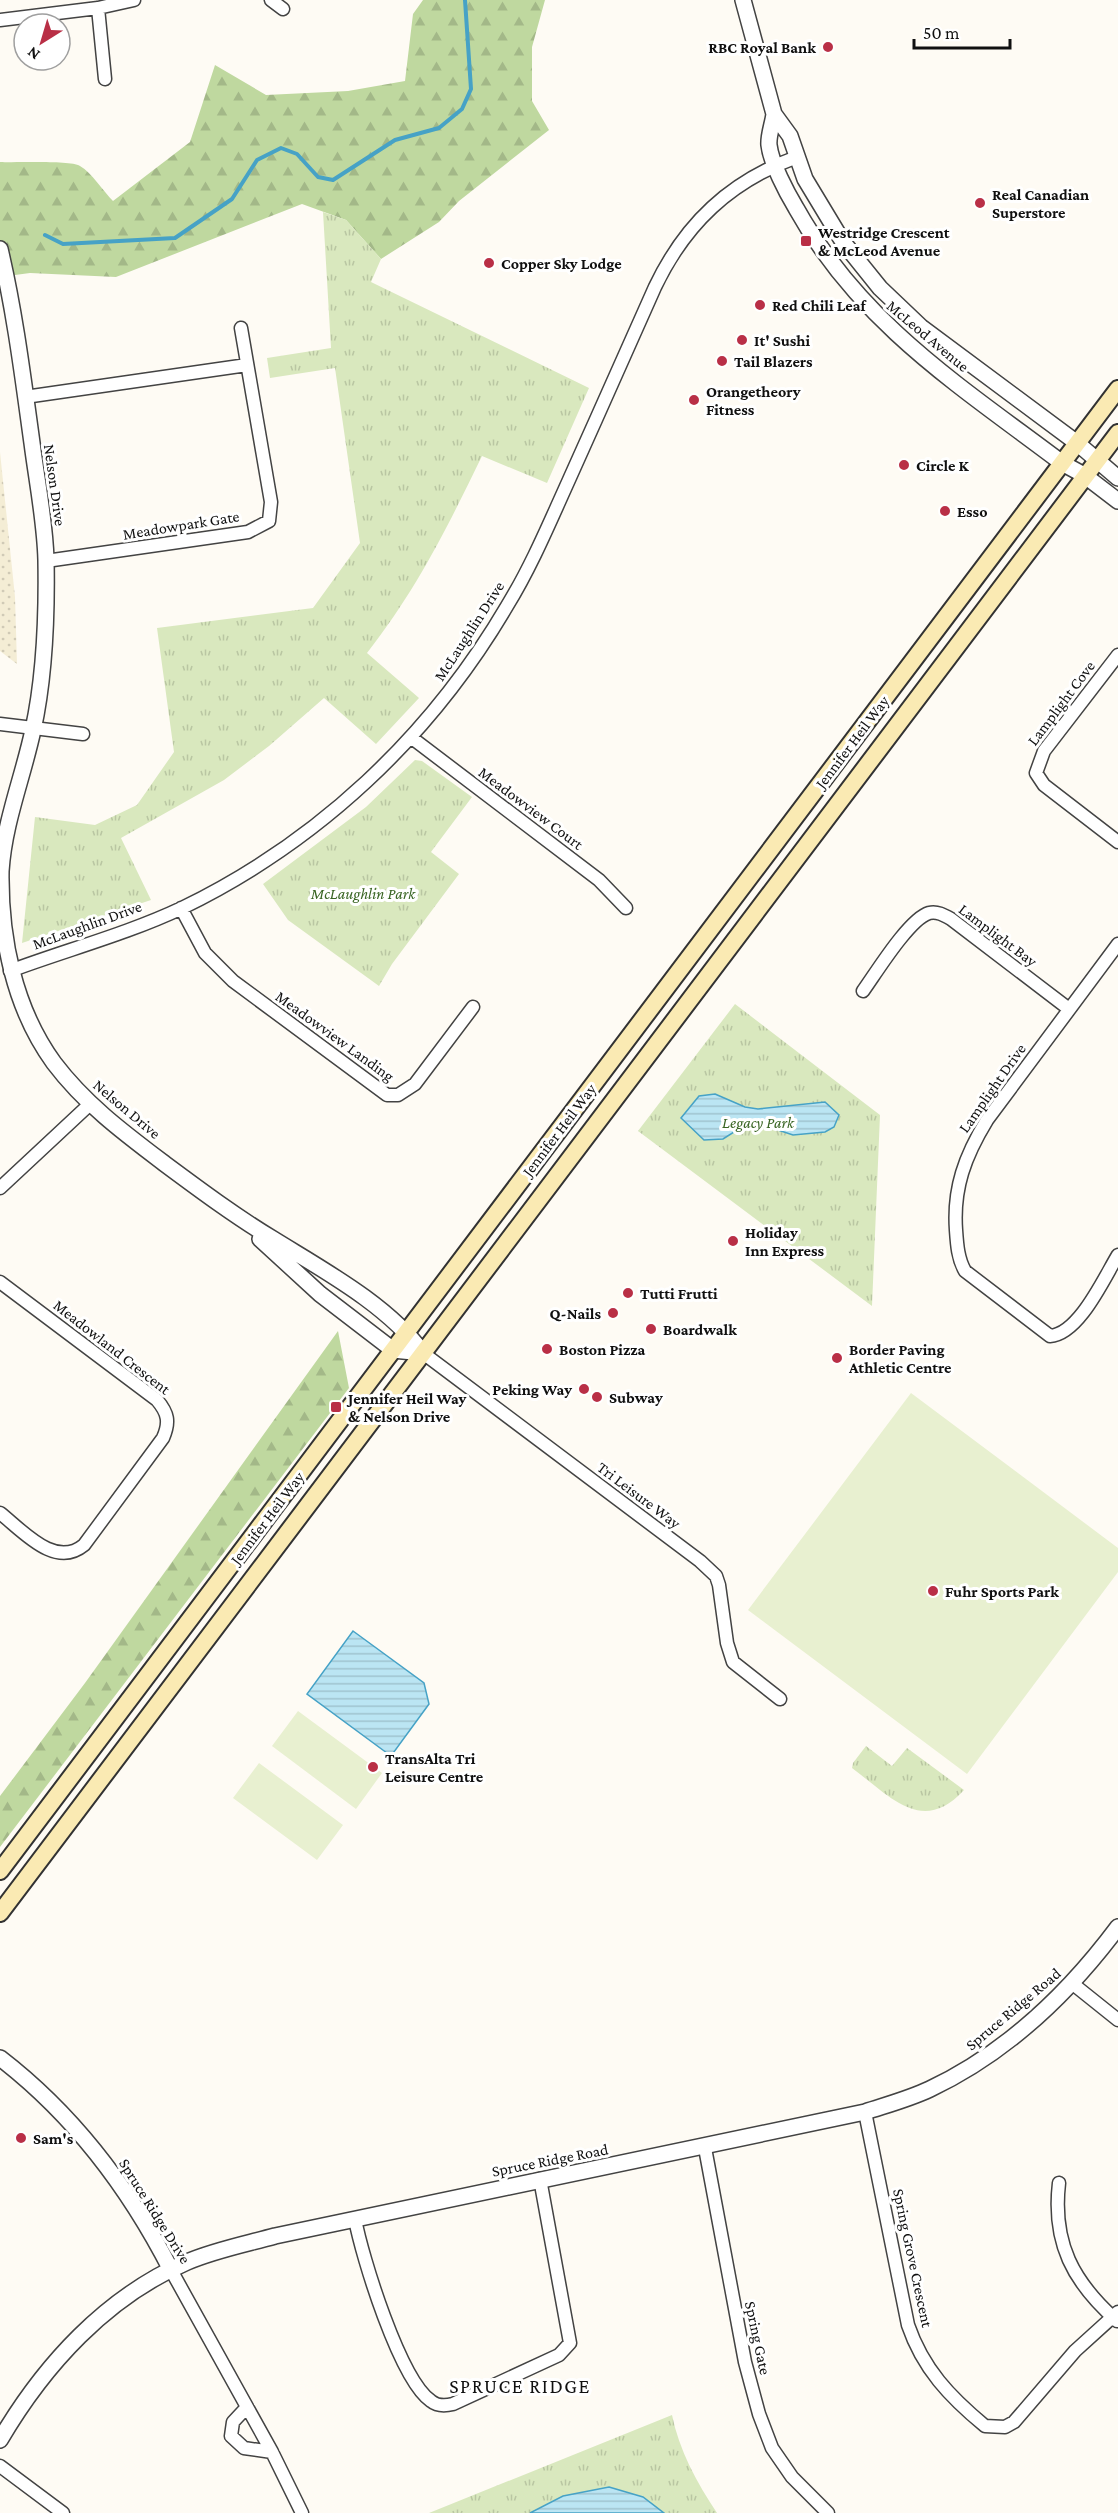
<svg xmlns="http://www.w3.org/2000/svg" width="1118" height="2513" font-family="'Crimson Pro',serif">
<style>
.farmland{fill:url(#farmland-dots)}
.forest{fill:url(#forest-firs)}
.park{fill:url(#park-tufts)}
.pitch{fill:#e8f0d0}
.water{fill:url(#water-rules);stroke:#46a2c6;stroke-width:1.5}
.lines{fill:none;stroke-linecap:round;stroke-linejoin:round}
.stream{stroke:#46a2c6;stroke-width:4}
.minor-casing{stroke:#434343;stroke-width:15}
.tertiary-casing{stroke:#434343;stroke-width:18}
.secondary-casing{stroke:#323232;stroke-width:20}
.minor{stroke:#fff;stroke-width:12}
.tertiary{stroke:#fff;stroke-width:15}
.secondary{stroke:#faeab3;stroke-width:16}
.poi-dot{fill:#b92f46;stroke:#fff;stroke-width:2}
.labels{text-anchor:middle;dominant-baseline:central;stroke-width:6;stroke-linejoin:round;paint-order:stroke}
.poi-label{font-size:16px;font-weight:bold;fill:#101010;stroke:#fff;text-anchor:start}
.street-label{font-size:16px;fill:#101010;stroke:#fff}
.park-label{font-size:16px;font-style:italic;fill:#396523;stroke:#fff}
.quarter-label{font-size:20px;letter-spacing:1.5px;fill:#101010;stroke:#fff}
</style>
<defs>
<pattern id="farmland-dots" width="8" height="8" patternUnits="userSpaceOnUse" patternTransform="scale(1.5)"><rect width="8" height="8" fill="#f4edd5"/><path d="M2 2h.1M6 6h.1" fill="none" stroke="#d0cab6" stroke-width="1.8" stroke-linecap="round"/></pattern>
<pattern id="forest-firs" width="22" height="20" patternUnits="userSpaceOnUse" patternTransform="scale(1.5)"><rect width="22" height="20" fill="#bfd89f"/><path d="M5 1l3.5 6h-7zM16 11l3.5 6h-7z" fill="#a3b888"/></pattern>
<pattern id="park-tufts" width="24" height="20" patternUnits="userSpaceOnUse" patternTransform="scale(1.5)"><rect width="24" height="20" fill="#d9e8be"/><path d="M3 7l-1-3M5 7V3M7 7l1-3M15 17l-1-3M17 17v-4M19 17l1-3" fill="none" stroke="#b9c6a2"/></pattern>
<pattern id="water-rules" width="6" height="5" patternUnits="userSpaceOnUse" patternTransform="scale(1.5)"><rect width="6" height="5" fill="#bbe5f3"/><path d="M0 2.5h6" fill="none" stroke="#a0c3cf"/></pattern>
</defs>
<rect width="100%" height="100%" fill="#fefbf4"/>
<path class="farmland" d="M 0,452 L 15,597 L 17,664 L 0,651 Z"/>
<path class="forest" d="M 423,0 L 545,0 L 532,47 L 532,101 L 549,130 L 459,201 L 439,222 L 381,259 L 346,220 L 302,204 L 116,277 L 30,273 L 0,277 L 0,162 C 16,163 69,160 80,166 C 92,173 103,191 113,201 L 190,142 L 215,65 L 266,95 L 348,91 L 405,81 L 413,14 Z
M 338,1331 L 349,1388 L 0,1847 L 0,1796 L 85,1683 Z"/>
<path class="park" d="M 323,212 L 346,220 L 381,259 L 371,282 L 589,388 L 547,483 L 482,456 C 447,528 417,589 367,653 L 419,698 L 376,744 L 324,698 L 269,746 L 224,780 L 121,838 L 151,900 L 22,943 L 35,817 L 95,825 L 137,805 L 174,752 L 157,628 L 313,608 L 360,543 L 335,368 L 270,378 L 267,358 L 331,348 Z
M 415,760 L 422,761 L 472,797 L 431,852 L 459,874 L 392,964 L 379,986 L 288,920 L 263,884 L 366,807 Z
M 735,1004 L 880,1115 L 872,1306 L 638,1131 Z
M 866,1746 L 892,1766 L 907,1748 L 964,1790 C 922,1836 890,1796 852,1768 L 853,1763 Z
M 672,2415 C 679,2450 697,2483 717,2513 L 429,2513 Z"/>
<path class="pitch" d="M 911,1393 L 1118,1548 L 1118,1572 L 967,1774 L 748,1610 Z
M 298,1711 L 382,1773 L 356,1809 L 272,1746 Z
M 259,1763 L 343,1825 L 317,1860 L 233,1798 Z"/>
<path class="water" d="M 715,1094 L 745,1107 L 758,1109 L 825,1102 L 839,1115 L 834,1127 L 825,1132 L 793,1135 L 763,1125 L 745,1125 L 723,1139 L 704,1140 L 681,1118 L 699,1096 Z
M 353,1631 L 424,1683 L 429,1704 L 391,1756 L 307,1694 Z
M 609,2487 L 643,2497 L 664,2513 L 530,2513 L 563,2496 Z"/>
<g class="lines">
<path class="stream" d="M 45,235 L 63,244 L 175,238 L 232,199 L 257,160 L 281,148 L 297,154 L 318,177 L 333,180 L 395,140 L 439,128 L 462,109 L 471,89 L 465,0"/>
<g class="minor-casing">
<path id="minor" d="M 271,0 L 283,9
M 98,8 L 105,79
M 0,20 L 98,8 L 134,0
M 25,397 L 247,365
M 46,561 L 248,532 L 269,521 L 271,502 L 241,328
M 1118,655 L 1044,751 L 1036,773 L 1044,785 L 1118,842
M 0,724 L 83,734
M 412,738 L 599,880 L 626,908
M 181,908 L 205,953 L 233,981 L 387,1095 L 398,1095 L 415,1084 L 473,1007
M 1118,944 L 987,1120 C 965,1156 953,1188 956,1230 C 957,1245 958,1259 965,1271 L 1050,1336 C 1079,1334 1104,1278 1118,1255
M 10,971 C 66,950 127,934 182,908 C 318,842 430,737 507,606 C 531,567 549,524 568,482 C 597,417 626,353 655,287 C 685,224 730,181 797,157
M 863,991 C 876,973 909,919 929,913 C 937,911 944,915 951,919 L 1069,1009
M 0,1188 L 89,1105
M 0,1282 L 157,1400 C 168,1413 170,1422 163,1438 L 84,1545 C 55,1569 23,1531 0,1513
M 423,1353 L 700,1561 L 716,1576 L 719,1585 L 727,1643 L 733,1662 L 780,1699
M 1073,1984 L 1118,2020
M 865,2112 L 908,2325 C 923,2369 950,2397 985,2426 L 1005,2427 L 1014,2422 L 1075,2351 L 1118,2312
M 705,2148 L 745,2362 L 759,2414 L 772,2448 L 792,2477 L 828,2513
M 1059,2183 C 1052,2243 1073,2282 1117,2321
M 355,2219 C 362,2257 400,2380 431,2401 C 437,2406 445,2406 453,2404 L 559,2355 L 570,2343 L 540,2179
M 171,2270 L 272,2452 L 302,2513
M 247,2407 L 233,2422 L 231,2436 L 244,2448 L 272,2452
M 0,2466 L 63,2513"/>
</g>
<g class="tertiary-casing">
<path id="tertiary" d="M 743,0 L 774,114 L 790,136 L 805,179 L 843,242 L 880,288 L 921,327 L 1077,443 L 1118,478
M 774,114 C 773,123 768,136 769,145 C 771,163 787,193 796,208 C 860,323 960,386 1062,463 L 1084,475 L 1118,501
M 0,249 C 15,313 23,378 32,443 C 37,482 45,521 46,560 C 47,616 45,675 33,730 C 23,777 4,823 1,871 C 0,938 14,1008 54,1063 C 85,1104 124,1133 165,1164 C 200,1190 235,1216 273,1239 C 323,1270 388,1305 423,1353
M 260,1239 L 320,1294 L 393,1350 L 423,1353
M 0,2058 C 74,2115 129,2188 171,2270
M 0,2440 C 44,2365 106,2297 187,2262 C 215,2250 246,2244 275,2236 L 865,2112 C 886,2105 909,2099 930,2089 C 1006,2053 1068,1994 1118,1927"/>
</g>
<g class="secondary-casing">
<path id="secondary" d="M 0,1871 L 1118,389
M 0,1913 L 1118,433"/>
</g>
<use href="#minor" class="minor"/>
<use href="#tertiary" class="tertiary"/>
<use href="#secondary" class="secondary"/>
</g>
<g class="poi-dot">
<circle cx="828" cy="47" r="6"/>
<circle cx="980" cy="203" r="6"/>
<rect x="800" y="235" width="12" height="12" rx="3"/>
<circle cx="489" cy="263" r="6"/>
<circle cx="760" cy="305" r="6"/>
<circle cx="742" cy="340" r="6"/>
<circle cx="722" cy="361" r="6"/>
<circle cx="694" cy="400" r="6"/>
<circle cx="904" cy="465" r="6"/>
<circle cx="945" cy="511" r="6"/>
<circle cx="733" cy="1241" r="6"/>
<circle cx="628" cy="1293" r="6"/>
<circle cx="613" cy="1313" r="6"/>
<circle cx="651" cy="1329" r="6"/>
<circle cx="547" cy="1349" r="6"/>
<circle cx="837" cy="1358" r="6"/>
<circle cx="584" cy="1389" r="6"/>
<circle cx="597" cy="1397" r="6"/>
<rect x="330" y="1401" width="12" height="12" rx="3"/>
<circle cx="933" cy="1591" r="6"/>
<circle cx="373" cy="1767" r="6"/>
<circle cx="21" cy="2138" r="6"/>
</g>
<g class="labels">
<g class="poi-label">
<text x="816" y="47" text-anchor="end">RBC Royal Bank</text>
<text x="992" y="194">Real Canadian<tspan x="992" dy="18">Superstore</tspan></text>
<text x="818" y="232">Westridge Crescent<tspan x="818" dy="18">&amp; McLeod Avenue</tspan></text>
<text x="501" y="263">Copper Sky Lodge</text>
<text x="772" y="305">Red Chili Leaf</text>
<text x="754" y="340">It' Sushi</text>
<text x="734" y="361">Tail Blazers</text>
<text x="706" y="391">Orangetheory<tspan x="706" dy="18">Fitness</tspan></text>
<text x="916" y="465">Circle K</text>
<text x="957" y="511">Esso</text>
<text x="745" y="1232">Holiday<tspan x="745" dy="18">Inn Express</tspan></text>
<text x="640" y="1293">Tutti Frutti</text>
<text x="601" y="1313" text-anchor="end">Q-Nails</text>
<text x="663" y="1329">Boardwalk</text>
<text x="559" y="1349">Boston Pizza</text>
<text x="849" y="1349">Border Paving<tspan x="849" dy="18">Athletic Centre</tspan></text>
<text x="572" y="1389" text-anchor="end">Peking Way</text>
<text x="609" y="1397">Subway</text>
<text x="348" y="1398">Jennifer Heil Way<tspan x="348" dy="18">&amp; Nelson Drive</tspan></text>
<text x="945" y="1591">Fuhr Sports Park</text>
<text x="385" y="1758">TransAlta Tri<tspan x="385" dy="18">Leisure Centre</tspan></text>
<text x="33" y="2138">Sam's</text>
</g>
<g class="street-label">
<text transform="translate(928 336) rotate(40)">McLeod Avenue</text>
<text transform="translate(55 485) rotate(82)">Nelson Drive</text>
<text transform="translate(181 525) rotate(-9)">Meadowpark Gate</text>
<text transform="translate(469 631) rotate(-57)">McLaughlin Drive</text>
<text transform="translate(1061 703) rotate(-53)">Lamplight Cove</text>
<text transform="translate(852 742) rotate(-53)">Jennifer Heil Way</text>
<text transform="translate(531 808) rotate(37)">Meadowview Court</text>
<text transform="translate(87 925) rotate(-20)">McLaughlin Drive</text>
<text transform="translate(998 935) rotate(37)">Lamplight Bay</text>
<text transform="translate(335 1036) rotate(36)">Meadowview Landing</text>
<text transform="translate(992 1088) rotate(-55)">Lamplight Drive</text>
<text transform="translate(127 1109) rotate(40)">Nelson Drive</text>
<text transform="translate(559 1130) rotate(-53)">Jennifer Heil Way</text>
<text transform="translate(112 1347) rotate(38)">Meadowland Crescent</text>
<text transform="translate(639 1495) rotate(37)">Tri Leisure Way</text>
<text transform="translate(267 1518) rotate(-53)">Jennifer Heil Way</text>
<text transform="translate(1013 2009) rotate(-40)">Spruce Ridge Road</text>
<text transform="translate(550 2160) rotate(-11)">Spruce Ridge Road</text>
<text transform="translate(155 2211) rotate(58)">Spruce Ridge Drive</text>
<text transform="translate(913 2258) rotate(78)">Spring Grove Crescent</text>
<text transform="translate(758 2338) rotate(78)">Spring Gate</text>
</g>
<g class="park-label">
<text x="363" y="893">McLaughlin Park</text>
<text x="758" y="1122">Legacy Park</text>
</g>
<g class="quarter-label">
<text x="520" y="2386">SPRUCE RIDGE</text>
</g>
</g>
<g transform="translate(42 42) rotate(217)"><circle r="28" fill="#ffffff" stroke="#9f9f9f" stroke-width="1.5"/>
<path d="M0-4.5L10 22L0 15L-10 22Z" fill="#b92f46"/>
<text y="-9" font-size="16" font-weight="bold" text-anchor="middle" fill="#101010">N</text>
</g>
<path d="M914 39v9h96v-9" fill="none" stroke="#101010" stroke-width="3"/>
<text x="923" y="39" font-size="18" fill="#101010" stroke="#ffffff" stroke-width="4.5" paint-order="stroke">50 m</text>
</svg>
